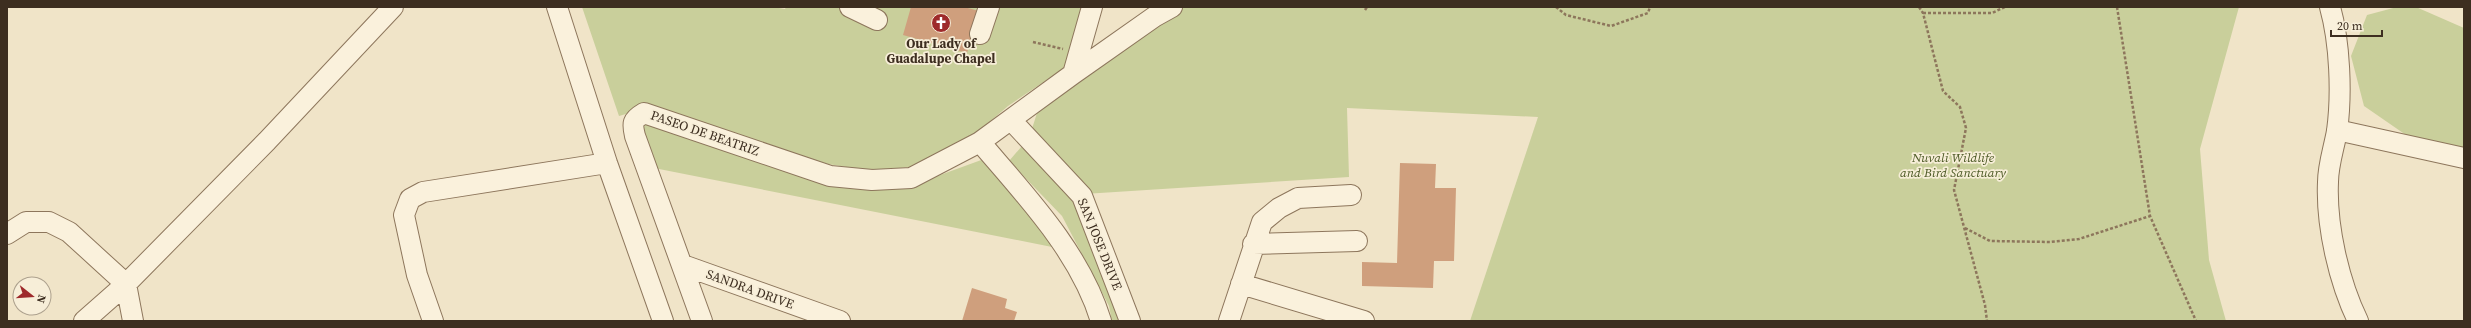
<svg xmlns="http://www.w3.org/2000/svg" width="2471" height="328" font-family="'Source Serif 4',serif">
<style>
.green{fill:#c9cf9b}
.building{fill:#cf9f7d}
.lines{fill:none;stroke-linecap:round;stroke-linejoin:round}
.minor-casing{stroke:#8d765c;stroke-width:22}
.path{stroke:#8d765c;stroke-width:2.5;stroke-dasharray:3 2;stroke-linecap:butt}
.minor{stroke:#faf1dc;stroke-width:20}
.labels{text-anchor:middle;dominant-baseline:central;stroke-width:3.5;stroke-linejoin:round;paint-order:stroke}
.poi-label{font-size:13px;font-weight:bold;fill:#3d2e20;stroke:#f7eed8}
.street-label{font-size:13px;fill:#3d2e20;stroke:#f7eed8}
.park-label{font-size:13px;font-style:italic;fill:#4d5a26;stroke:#f7eed8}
</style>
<rect width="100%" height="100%" fill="#f0e4c8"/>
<path class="green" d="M 582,7 L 773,7 L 785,9 L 786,7 L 1081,7 L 1066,67 L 1008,106 L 978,132 L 910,167 L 871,171 L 828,164 L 709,127 L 643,109 L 619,116 Z
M 1183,7 L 2239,7 L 2200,149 L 2209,260 L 2226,321 L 1470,321 L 1538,117 L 1347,108 L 1349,177 L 1084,194 L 1030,135 L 1037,113 Z
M 2397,7 L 2416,7 L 2464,28 L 2464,151 L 2406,135 L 2364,106 L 2351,56 L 2367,15 Z
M 649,119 L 824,181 L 910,186 L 984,159 L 1018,195 L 1052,247 L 654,168 L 642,123 Z
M 1022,146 L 1075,202 L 1125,321 L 1112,321 L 1109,306 L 1062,216 L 1009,161 Z"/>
<path class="building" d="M 911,7 L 964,7 L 979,11 L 967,53 L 903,35 Z
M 1400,163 L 1436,164 L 1435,188 L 1456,188 L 1454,261 L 1434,261 L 1433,288 L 1362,286 L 1362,262 L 1397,263 Z
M 972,288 L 1007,299 L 1005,308 L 1017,312 L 1014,321 L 962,321 Z"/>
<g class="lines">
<g class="minor-casing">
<path id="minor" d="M 557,7 L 607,163 L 663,321
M 850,7 L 877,20
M 2330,7 C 2340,43 2342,94 2337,131 C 2334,148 2328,165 2328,182 C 2326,226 2339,282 2358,321
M 980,34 L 989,7
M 1073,74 L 1092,7
M 1011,120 L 1082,196 L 1130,321
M 2337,130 L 2464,158
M 980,142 C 1026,196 1080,252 1101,321
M 7,234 L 26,222 L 49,222 L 69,232 L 126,284 L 133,321
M 1253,244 L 1357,241
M 683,265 L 840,321
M 1241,284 L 1364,321
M 84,321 L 126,284 L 267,141 L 393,7
M 433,321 L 417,275 L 404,215 L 410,199 L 423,192 L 607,163
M 702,321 L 635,136 C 632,123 632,120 644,113 L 830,176 L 872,180 L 911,178 L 980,142 L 1073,74 L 1154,17 L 1172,7
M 1229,321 L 1262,222 L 1279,208 L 1298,198 L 1351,195"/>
</g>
<path class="path" d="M 1556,7 L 1566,15 L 1611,26 L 1648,13 L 1650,7
M 1919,7 L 1923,13 L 1943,91 L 1960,107 L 1966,128 L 1954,190 L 1985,305 L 1987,321
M 2117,7 L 2150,216 L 2196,321
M 1365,10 L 1367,7
M 1923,13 L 1992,13 L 2005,7
M 1033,42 L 1063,49
M 1965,228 L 1990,241 L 2050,242 L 2079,239 L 2150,216"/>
<use href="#minor" class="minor"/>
</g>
<defs>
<g id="church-disc" transform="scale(1)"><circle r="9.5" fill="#9e2a2b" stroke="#f7eed8"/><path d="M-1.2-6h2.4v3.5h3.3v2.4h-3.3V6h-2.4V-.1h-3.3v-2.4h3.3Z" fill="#fff"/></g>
</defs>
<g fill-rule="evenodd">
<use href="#church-disc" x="941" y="23"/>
</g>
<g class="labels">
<g class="poi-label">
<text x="941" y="43">Our Lady of<tspan x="941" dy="15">Guadalupe Chapel</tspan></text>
</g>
<g class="street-label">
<text transform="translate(705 133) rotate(19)">PASEO DE BEATRIZ</text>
<text transform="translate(1100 244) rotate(68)">SAN JOSE DRIVE</text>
<text transform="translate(750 289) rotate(20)">SANDRA DRIVE</text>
</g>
<g class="park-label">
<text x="1953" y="157">Nuvali Wildlife<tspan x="1953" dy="15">and Bird Sanctuary</tspan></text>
</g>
</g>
<rect width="2471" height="328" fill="none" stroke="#3d2e20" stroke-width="16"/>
<g transform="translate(32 296) rotate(107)"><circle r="19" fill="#f7eed8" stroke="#ada18e"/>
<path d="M0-3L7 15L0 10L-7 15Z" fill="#9e2a2b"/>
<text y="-6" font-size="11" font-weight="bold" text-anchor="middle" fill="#3d2e20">N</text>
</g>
<path d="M2331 30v6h51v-6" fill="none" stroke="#3d2e20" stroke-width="2"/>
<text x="2337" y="30" font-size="12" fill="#3d2e20" stroke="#f7eed8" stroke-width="3" paint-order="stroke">20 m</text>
</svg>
